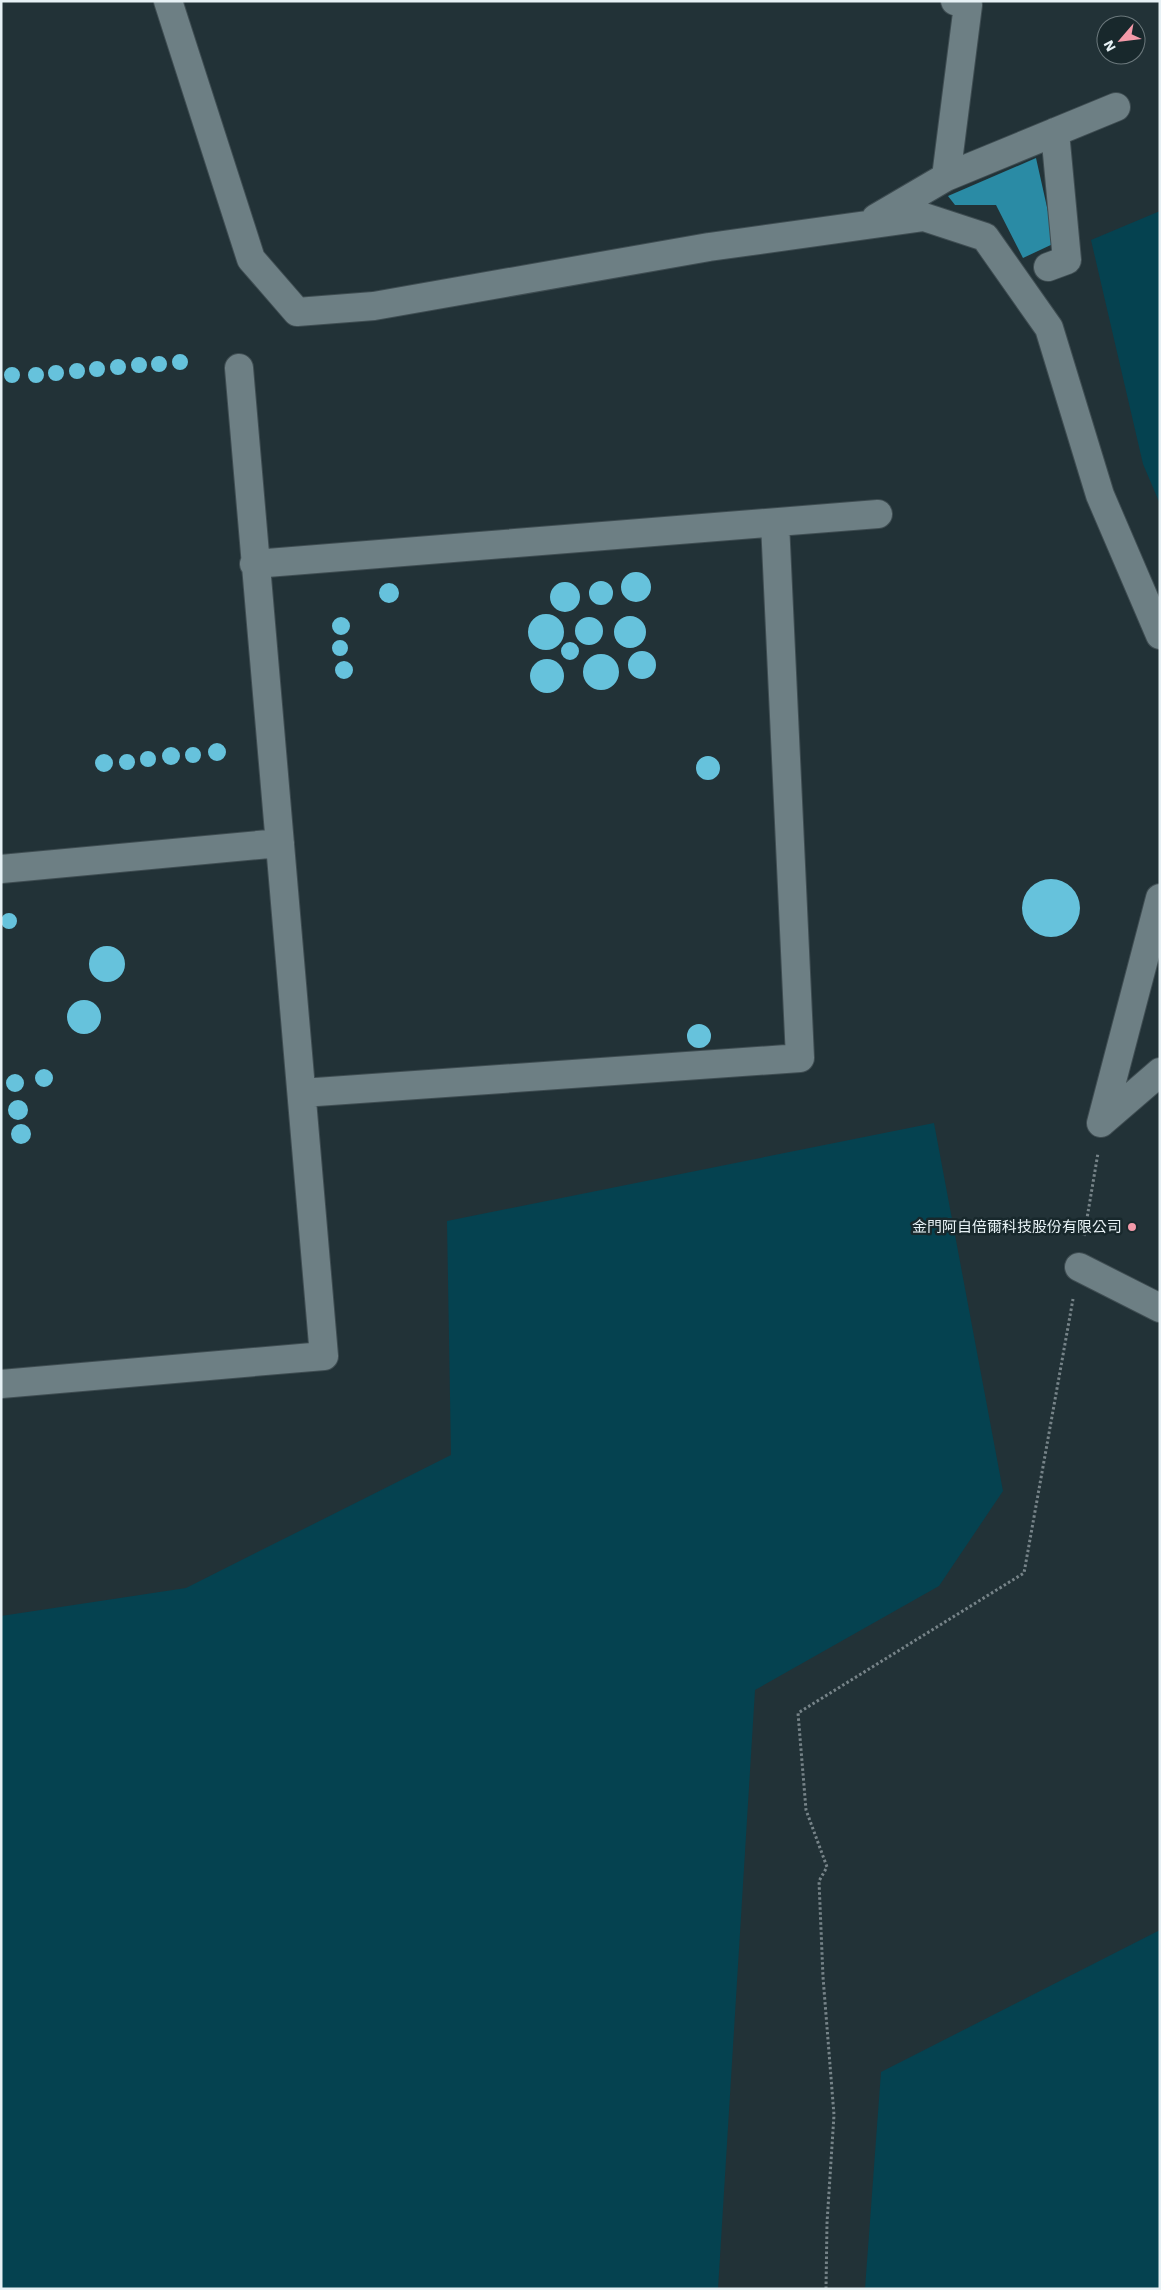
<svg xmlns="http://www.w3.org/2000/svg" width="1161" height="2290" font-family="'Work Sans','Noto Sans TC',sans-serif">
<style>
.green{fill:#054250}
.water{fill:#2a8ba5}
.building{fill:#66c2dc}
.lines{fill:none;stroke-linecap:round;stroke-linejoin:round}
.minor-casing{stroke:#3f4d52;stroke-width:30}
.path{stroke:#778489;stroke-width:3;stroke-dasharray:2.5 2.5;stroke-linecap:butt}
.minor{stroke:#6d7f84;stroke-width:28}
.poi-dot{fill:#f39aa9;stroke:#18282c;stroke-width:2}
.labels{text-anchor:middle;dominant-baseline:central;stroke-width:5;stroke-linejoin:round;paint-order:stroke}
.poi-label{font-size:15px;fill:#e7f1f5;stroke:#18282c;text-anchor:end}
</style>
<rect width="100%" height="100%" fill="#223237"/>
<path class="green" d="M 1160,211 L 1160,504 L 1143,464 L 1091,240 Z
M 934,1123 L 1003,1491 L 939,1586 L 755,1690 L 718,2289 L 1,2289 L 1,1616 L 186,1588 L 451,1455 L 447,1221 Z
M 1160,1930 L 1160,2289 L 865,2289 L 881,2072 Z"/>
<path class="water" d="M 1036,158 L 1055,243 L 1023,258 L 996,205 L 955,205 L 948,196 Z"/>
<path class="building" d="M172 362a8 8 0 1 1 16 0a8 8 0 1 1-16 0Z
M151 364a8 8 0 1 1 16 0a8 8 0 1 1-16 0Z
M131 365a8 8 0 1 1 16 0a8 8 0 1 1-16 0Z
M110 367a8 8 0 1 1 16 0a8 8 0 1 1-16 0Z
M89 369a8 8 0 1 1 16 0a8 8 0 1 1-16 0Z
M69 371a8 8 0 1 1 16 0a8 8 0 1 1-16 0Z
M48 373a8 8 0 1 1 16 0a8 8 0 1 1-16 0Z
M4 375a8 8 0 1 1 16 0a8 8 0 1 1-16 0Z
M28 375a8 8 0 1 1 16 0a8 8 0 1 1-16 0Z
M621 587a15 15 0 1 1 30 0a15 15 0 1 1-30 0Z
M589 593a12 12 0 1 1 24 0a12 12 0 1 1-24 0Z
M550 597a15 15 0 1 1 30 0a15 15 0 1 1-30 0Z
M379 593a10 10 0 1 1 20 0a10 10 0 1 1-20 0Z
M528 632a18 18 0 1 1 36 0a18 18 0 1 1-36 0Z
M614 632a16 16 0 1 1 32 0a16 16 0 1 1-32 0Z
M575 631a14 14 0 1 1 28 0a14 14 0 1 1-28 0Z
M332 626a9 9 0 1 1 18 0a9 9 0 1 1-18 0Z
M332 648a8 8 0 1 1 16 0a8 8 0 1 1-16 0Z
M561 651a9 9 0 1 1 18 0a9 9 0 1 1-18 0Z
M628 665a14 14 0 1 1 28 0a14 14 0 1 1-28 0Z
M583 672a18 18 0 1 1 36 0a18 18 0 1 1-36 0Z
M530 676a17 17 0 1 1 34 0a17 17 0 1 1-34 0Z
M335 670a9 9 0 1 1 18 0a9 9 0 1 1-18 0Z
M208 752a9 9 0 1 1 18 0a9 9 0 1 1-18 0Z
M162 756a9 9 0 1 1 18 0a9 9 0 1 1-18 0Z
M185 755a8 8 0 1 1 16 0a8 8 0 1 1-16 0Z
M140 759a8 8 0 1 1 16 0a8 8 0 1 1-16 0Z
M119 762a8 8 0 1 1 16 0a8 8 0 1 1-16 0Z
M95 763a9 9 0 1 1 18 0a9 9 0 1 1-18 0Z
M696 768a12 12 0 1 1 24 0a12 12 0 1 1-24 0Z
M1022 908a29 29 0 1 1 58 0a29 29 0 1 1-58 0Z
M1 921a8 8 0 1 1 16 0a8 8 0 1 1-16 0Z
M89 964a18 18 0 1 1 36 0a18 18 0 1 1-36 0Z
M67 1017a17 17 0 1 1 34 0a17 17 0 1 1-34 0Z
M687 1036a12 12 0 1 1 24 0a12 12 0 1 1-24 0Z
M35 1078a9 9 0 1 1 18 0a9 9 0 1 1-18 0Z
M6 1083a9 9 0 1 1 18 0a9 9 0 1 1-18 0Z
M8 1110a10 10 0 1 1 20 0a10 10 0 1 1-20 0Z
M11 1134a10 10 0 1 1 20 0a10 10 0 1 1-20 0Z"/>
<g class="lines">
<g class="minor-casing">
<path id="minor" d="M 168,1 L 251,259 L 297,312 L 374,306 L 709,247 L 924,217 L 985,237 L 1049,328 L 1100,495 L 1160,635
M 946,177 L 1116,107
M 876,218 L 946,177 L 968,5 L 955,1
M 1048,267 L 1067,260 L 1055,132
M 254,564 L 878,514
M 1,869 L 280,843
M 302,1093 L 800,1058 L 775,523
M 1101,1123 L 1160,898
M 1101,1123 L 1160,1072
M 1079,1267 L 1160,1308
M 1,1384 L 324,1356 L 239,368"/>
</g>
<path class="path" d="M 1084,1236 L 1098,1153
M 826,2289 L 827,2223 L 834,2115 L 823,1977 L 819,1881 L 827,1867 L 806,1810 L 798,1713 L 1024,1573 L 1073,1299"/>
<use href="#minor" class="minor"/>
</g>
<circle class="poi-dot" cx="1132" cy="1227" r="5"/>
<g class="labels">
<g class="poi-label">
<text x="1122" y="1227">金門阿自倍爾科技股份有限公司</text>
</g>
</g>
<rect width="1161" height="2290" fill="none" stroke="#e7f1f5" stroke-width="5"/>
<g transform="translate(1121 40) rotate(242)"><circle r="24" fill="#18282c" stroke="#6b787c"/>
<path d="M0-4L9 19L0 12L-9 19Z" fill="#f39aa9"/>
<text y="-8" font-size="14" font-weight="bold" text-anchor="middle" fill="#e7f1f5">N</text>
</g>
</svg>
